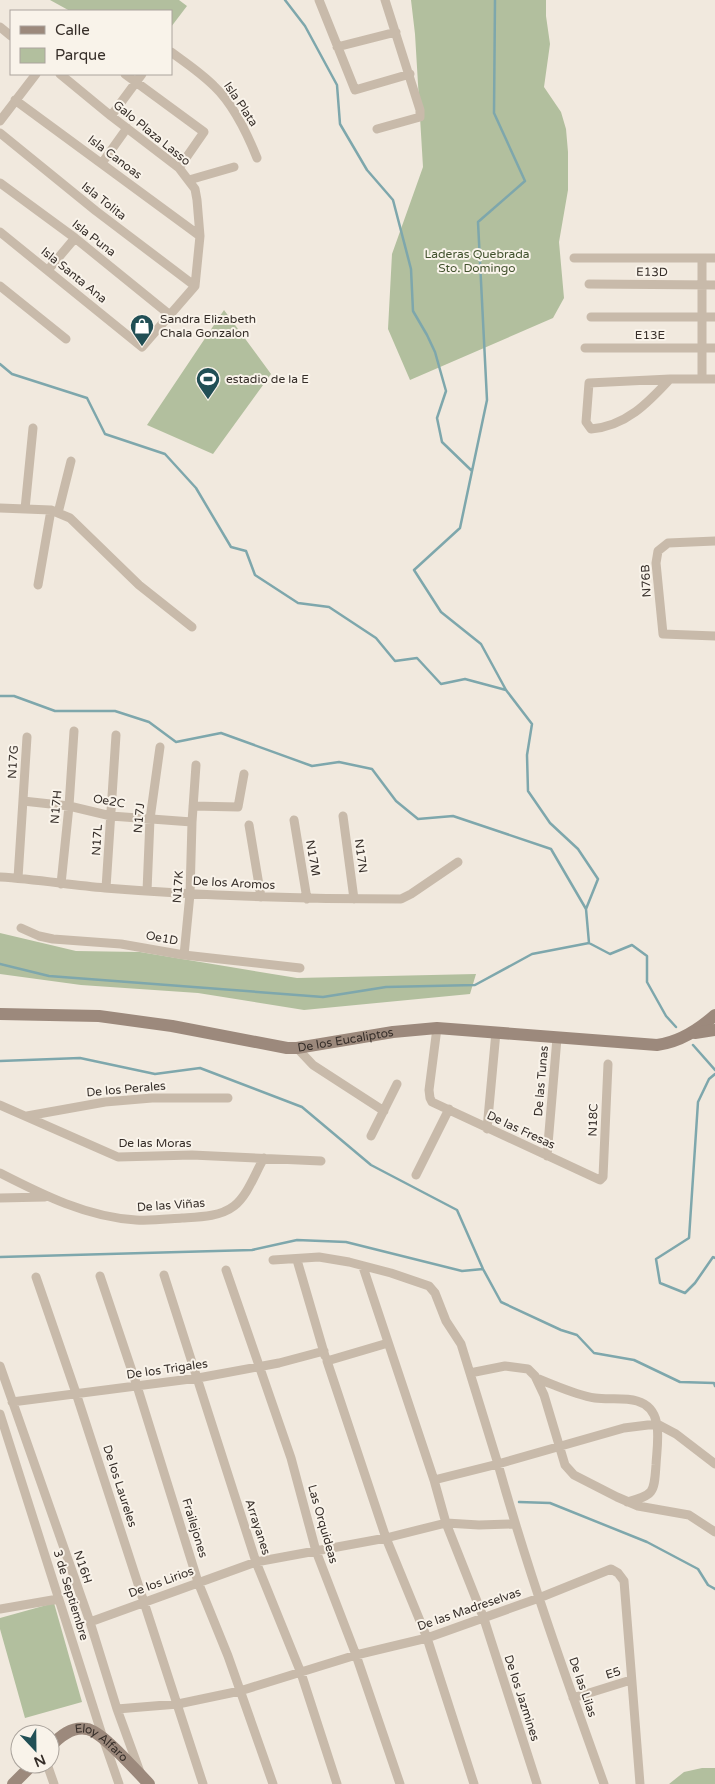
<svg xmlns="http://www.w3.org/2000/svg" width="715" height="1784" font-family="'Varela Round',sans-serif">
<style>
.green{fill:#b2bf9e}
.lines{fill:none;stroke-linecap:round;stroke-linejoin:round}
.stream{stroke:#7ea7ac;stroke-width:2.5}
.street{stroke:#c8baaa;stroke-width:9}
.secondary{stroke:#9c897c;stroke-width:12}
.labels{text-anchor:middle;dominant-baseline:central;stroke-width:4;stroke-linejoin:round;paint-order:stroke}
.street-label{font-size:12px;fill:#362e29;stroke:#f9f3ea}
.park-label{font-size:12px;fill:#43532f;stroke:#f9f3ea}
.poi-label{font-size:12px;fill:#362e29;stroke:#f9f3ea;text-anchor:start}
</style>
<rect width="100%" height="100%" fill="#f1e9de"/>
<path class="green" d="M 50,0 L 179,0 L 187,6 L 171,27 L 171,11 L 70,11 Z
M 411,0 L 546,0 L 546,16 L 550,44 L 544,87 L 561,112 L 566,129 L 568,152 L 568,190 L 559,242 L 564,298 L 553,318 L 410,380 L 388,329 L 392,254 L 423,167 L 415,34 Z
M 224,310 L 271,374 L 213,454 L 147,425 Z
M 0,933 L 76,951 L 140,952 L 297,978 L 476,974 L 470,994 L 304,1010 L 198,993 L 81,985 L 0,974 Z
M 54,1603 L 82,1702 L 25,1718 L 0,1629 L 0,1618 Z
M 702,1768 L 715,1768 L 715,1784 L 669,1784 L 684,1772 Z"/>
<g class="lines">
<path class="stream" d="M 285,0 L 305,26 L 337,85 L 340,124 L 367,170 L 393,200 L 411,269 L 413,311 L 427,335 L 435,352 L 446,391 L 437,418 L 442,442 L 472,471
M 495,0 L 494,113 L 525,181 L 478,222 L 487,400 L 460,528 L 414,570 L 441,612 L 481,644 L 506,690 L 532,724 L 527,755 L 528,791 L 550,823 L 578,849 L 598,879 L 586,909 L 589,943 L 610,954 L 632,945 L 647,956 L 647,982 L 666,1016 L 676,1027
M 0,364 L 12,374 L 87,398 L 105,434 L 165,454 L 196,488 L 231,547 L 246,551 L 255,575 L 298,603 L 329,607 L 376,638 L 395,661 L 417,658 L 441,684 L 465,679 L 506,690
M 0,696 L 14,696 L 55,711 L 115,711 L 149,722 L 176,742 L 221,733 L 312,766 L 339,762 L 372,769 L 396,801 L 418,819 L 453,816 L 551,849 L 586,909
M 0,964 L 49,976 L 323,997 L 386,987 L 475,985 L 532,954 L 589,943
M 693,1045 L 715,1070
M 0,1061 L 80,1058 L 155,1074 L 200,1068 L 302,1107 L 371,1165 L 457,1210 L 483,1269 L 501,1302 L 561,1330 L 577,1335 L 594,1353 L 634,1360 L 680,1382 L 714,1383 L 715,1386
M 715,1074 L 709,1079 L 698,1102 L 689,1238 L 656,1259 L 660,1283 L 685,1293 L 695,1283 L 713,1257 L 715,1258
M 0,1257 L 252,1250 L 297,1240 L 346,1242 L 462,1271 L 483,1269
M 519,1502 L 550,1503 L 647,1542 L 698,1569 L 708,1585 L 715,1589"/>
<path class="street" d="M 319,0 L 355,90 L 410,74
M 0,27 L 11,36
M 337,47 L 396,32
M 171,52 C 186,63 201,73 214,86 C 234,105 247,133 257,158
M 125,74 L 204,132 L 179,168
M 15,100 L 200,236
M 111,116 L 142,74
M 0,121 L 36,74
M 377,129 L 420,117 L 420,110 L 385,0
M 0,133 L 96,211 L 195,286
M 102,163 L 127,128
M 189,180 L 234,167
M 0,183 L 75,238 L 170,315
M 0,232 L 142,347 L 195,286 L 200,236 L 197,200 L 195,189 L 179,168 L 111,116 L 60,74
M 574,258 L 715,258
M 702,259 L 702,379
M 48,270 L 75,238
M 589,284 L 715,285
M 0,286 L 66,339
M 591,317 L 715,317
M 585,348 L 715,348
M 670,379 C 648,403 626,426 591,429 L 586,422 L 589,383 L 670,379 L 715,379
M 0,508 L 51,510 L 70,518 L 139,585 L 192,627
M 25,509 L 33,428
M 58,513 L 71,461
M 715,541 L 668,543 L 658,551 L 656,563 L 663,634 L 715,636
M 38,585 L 51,510
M 23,801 L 69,806 L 111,816 L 192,822 L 190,894 L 184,955
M 193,806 L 238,807 L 244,774
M 343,816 L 354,899
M 294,820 L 307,899
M 192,822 L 196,765
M 249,825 L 261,897
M 0,877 C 35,879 70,885 105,888 C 204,896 302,899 401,899 L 411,894 L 458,862
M 18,878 L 27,737
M 61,884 L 69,806 L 74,731
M 106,888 L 116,735
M 147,891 L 150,819 L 160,747
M 21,928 L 39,936 L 53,939 L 121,944 L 184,955 L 300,968
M 437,1028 L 429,1090 L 430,1098 L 432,1102 L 600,1180 L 603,1177 L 608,1064
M 297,1048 L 313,1065 L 384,1111
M 0,1105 L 118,1157 L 192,1155 L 321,1161
M 27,1116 L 105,1102 L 152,1098 L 228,1098
M 487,1129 L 496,1032
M 371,1136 L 397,1084
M 547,1156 L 557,1038
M 0,1173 C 43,1195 87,1217 136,1220 C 151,1221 167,1219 182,1218 C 198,1217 220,1217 234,1206 C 248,1195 255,1173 264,1158
M 416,1175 L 449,1109
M 0,1198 L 45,1197
M 273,1260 L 319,1257 L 349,1262 L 391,1273 L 429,1286 L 435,1293 L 446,1321 L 461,1344 L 498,1464 L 624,1428 L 648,1425 L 659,1425 L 676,1434 L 715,1464
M 297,1260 L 325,1356
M 363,1267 L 434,1480 L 446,1523 L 484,1619 L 537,1784
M 226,1270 L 291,1458 L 316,1551 L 356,1655 L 400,1784
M 164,1275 L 256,1562 L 301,1673 L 337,1784
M 100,1276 L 137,1386 L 198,1582 L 228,1656 L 273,1784
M 36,1277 L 76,1393 L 203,1784
M 388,1343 L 327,1361 L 386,1538 L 427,1638 L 474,1784
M 0,1366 L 90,1622 L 117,1709 L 140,1772
M 470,1373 L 505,1366 L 528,1369 L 535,1376 L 544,1395 L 565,1465 L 574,1475 L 617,1497 L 638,1506 L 689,1515 L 715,1532
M 536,1378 C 555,1385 575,1395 595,1398 C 608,1400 624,1397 637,1401 C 665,1409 657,1443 656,1465 C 654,1492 655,1495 627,1502
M 12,1402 L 198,1378 L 279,1363 L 324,1351
M 0,1414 L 103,1738 L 119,1784
M 434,1480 L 498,1464 C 528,1572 566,1678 604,1784
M 0,1609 L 58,1599
M 90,1622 L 256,1562 L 386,1538 L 446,1523 L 479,1525 L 514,1524
M 573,1698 L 631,1680
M 117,1709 L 178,1704 L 240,1691 L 356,1655 L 427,1638 L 539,1598 L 611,1569 L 618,1573 L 624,1581 L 640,1784
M 47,1764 L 54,1784"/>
<g class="secondary">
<path id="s1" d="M 0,1014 L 99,1016 L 172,1026 L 287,1048 L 297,1048 L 393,1032 L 437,1028 L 657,1045 C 680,1042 698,1030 715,1015"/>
<path d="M 695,1033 L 715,1030"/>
<path id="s2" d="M 50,1747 C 60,1736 72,1726 87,1729 C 102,1731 137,1772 149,1784"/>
<path d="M 13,1784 L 33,1764"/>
</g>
</g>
<defs>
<g id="shop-pin" transform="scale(1.25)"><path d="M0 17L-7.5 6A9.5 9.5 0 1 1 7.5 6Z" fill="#214f55" stroke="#f9f3ea"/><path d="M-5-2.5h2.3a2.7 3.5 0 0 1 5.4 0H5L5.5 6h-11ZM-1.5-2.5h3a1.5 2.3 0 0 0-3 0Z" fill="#fff"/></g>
<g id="stadium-pin" transform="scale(1.25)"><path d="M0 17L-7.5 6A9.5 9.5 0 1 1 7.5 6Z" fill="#214f55" stroke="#f9f3ea"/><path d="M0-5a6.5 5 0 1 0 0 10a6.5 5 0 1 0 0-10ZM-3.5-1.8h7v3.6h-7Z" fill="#fff"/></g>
</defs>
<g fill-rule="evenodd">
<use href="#shop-pin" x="142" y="326"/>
<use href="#stadium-pin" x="208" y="379"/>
</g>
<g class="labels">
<g class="street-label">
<text transform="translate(241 104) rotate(56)">Isla Plata</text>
<text transform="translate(152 133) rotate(39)">Galo Plaza Lasso</text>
<text transform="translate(115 157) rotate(37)">Isla Canoas</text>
<text transform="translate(104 201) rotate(38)">Isla Tolita</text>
<text transform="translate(94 238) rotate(38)">Isla Puna</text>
<text transform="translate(652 272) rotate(1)">E13D</text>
<text transform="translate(74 275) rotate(39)">Isla Santa Ana</text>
<text x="650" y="335">E13E</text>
<text transform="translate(646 581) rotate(-93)">N76B</text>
<text transform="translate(13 762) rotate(-87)">N17G</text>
<text transform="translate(109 801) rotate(10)">Oe2C</text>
<text transform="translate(56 807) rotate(-85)">N17H</text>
<text transform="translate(139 818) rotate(-85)">N17J</text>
<text transform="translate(97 840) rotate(-86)">N17L</text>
<text transform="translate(361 856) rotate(82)">N17N</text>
<text transform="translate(313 858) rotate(80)">N17M</text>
<text transform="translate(234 883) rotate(3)">De los Aromos</text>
<text transform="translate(178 887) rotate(-86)">N17K</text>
<text transform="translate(162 938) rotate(10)">Oe1D</text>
<text stroke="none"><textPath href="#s1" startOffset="349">De los Eucaliptos</textPath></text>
<text transform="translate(541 1081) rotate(-85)">De las Tunas</text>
<text transform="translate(126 1089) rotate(-5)">De los Perales</text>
<text transform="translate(593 1120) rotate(-88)">N18C</text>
<text transform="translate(521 1130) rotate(25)">De las Fresas</text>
<text x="155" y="1143">De las Moras</text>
<text transform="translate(171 1205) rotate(-4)">De las Viñas</text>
<text transform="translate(167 1369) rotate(-8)">De los Trigales</text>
<text transform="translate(120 1486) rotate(72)">De los Laureles</text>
<text transform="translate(323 1524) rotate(74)">Las Orquideas</text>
<text transform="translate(258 1527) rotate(72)">Arrayanes</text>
<text transform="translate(195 1528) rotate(73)">Frailejones</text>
<text transform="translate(83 1567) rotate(71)">N16H</text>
<text transform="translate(161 1582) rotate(-20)">De los Lirios</text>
<text transform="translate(71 1595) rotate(73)">3 de Septiembre</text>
<text transform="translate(469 1609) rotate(-19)">De las Madreselvas</text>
<text transform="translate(613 1673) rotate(-17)">E5</text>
<text transform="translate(583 1687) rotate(71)">De las Lilas</text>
<text transform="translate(522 1698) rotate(72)">De los Jazmines</text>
<text stroke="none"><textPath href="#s2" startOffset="62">Eloy Alfaro</textPath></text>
</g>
<g class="park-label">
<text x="477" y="254">Laderas Quebrada<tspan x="477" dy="14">Sto. Domingo</tspan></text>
</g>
<g class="poi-label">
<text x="160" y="319">Sandra Elizabeth<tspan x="160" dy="14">Chala Gonzalon</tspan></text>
<text x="226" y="379">estadio de la E</text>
</g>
</g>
<rect x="10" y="10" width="162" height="65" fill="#f9f3ea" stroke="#aba49d"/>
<rect x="20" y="26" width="25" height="8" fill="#9c897c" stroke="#aba49d"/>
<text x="55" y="35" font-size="15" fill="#362e29">Calle</text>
<rect x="20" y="48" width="25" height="15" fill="#b2bf9e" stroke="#aba49d"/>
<text x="55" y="60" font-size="15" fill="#362e29">Parque</text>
<g transform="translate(35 1749) rotate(158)"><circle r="24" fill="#f9f3ea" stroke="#aba49d"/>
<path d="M0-4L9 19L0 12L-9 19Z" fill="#214f55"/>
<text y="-8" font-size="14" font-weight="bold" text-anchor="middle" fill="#362e29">N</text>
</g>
</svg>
